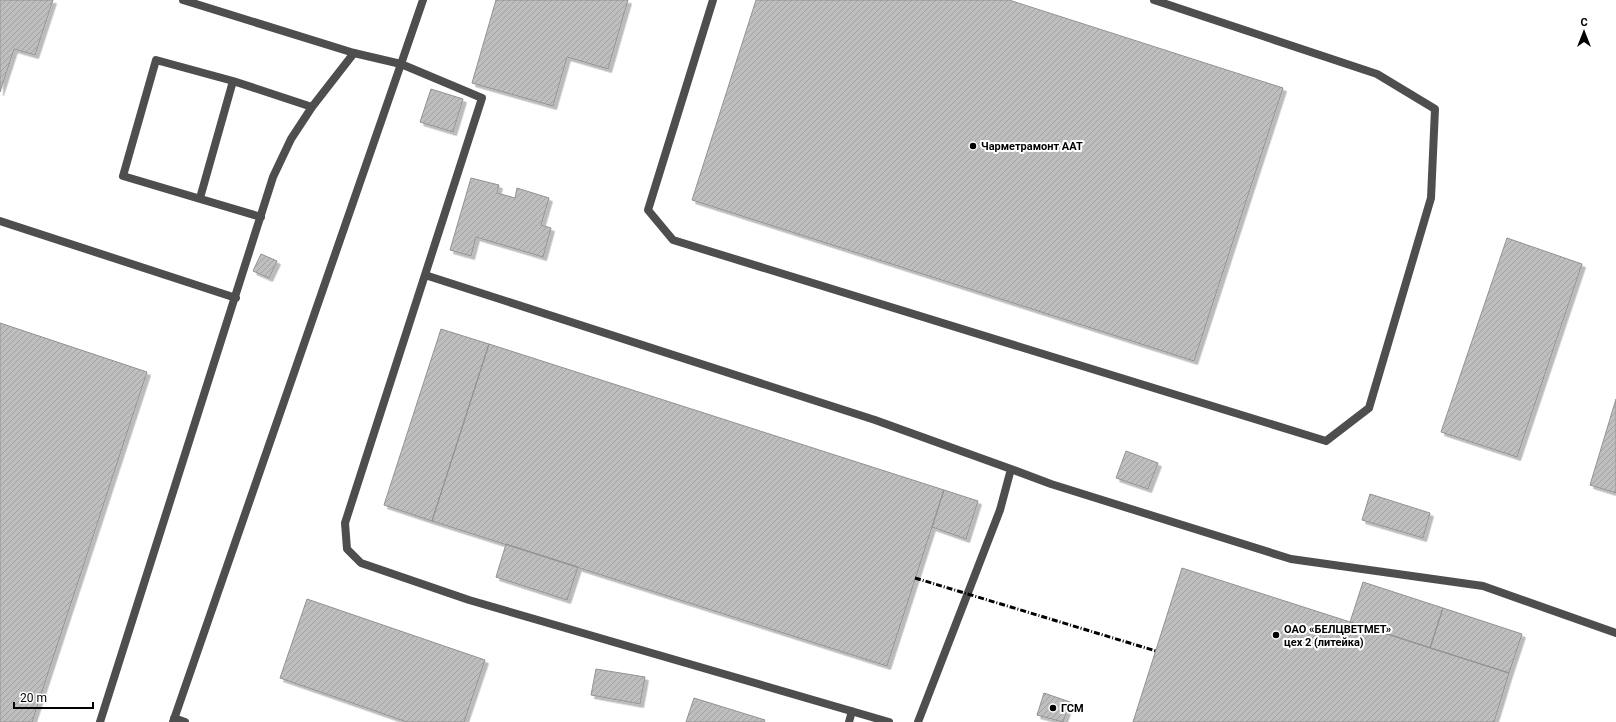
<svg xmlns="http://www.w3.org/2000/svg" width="1616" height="722" font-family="Roboto,sans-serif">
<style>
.building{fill:url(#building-hatch);stroke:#929292;filter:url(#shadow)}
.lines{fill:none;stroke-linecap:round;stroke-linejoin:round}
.lane{stroke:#4e4e4e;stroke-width:8}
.street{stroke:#4e4e4e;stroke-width:8}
.rail{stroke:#000;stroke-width:3;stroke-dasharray:6 2 1 2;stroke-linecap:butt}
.poi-dot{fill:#000;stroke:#fff;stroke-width:1.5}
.labels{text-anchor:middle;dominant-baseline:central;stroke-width:4;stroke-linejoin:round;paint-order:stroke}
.poi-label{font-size:11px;font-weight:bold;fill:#000;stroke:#fff;text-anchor:start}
</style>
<defs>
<pattern id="building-hatch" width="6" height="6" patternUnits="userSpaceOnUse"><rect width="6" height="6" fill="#bebebe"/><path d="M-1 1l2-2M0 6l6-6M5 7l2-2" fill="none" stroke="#a2a2a2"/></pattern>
<filter id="shadow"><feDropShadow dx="3.5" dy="3.5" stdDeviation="0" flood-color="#0004"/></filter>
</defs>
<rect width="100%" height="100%" fill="#fff"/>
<path class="building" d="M 0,0 L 53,0 L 35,55 L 14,49 L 0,92 Z
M 496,0 L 628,0 L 608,69 L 567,57 L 553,106 L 472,83 Z
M 756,0 L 1009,0 L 1283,88 L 1194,361 L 692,200 Z
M 431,89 L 463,99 L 453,132 L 420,122 Z
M 471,178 L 499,185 L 497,193 L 515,198 L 517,188 L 549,198 L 541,225 L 551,228 L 543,257 L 476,237 L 471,256 L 450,250 Z
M 1507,238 L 1582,264 L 1517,457 L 1441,432 Z
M 261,254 L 277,261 L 269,278 L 253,271 Z
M 0,323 L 147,372 L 32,722 L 0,722 Z
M 441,329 L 489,344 L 432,521 L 384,505 Z
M 489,344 L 944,490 L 887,666 L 432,521 Z
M 1616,399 L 1616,493 L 1590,485 Z
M 1126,451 L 1158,463 L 1148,489 L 1116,478 Z
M 944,490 L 978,501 L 966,539 L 932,527 Z
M 1370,494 L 1430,513 L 1423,538 L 1362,520 Z
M 506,544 L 578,567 L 567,600 L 496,577 Z
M 1182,568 L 1509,673 L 1494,722 L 1133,722 Z
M 1363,582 L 1443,608 L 1430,648 L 1350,622 Z
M 307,599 L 485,660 L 464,722 L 407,722 L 280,678 Z
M 1443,608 L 1522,634 L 1509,673 L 1430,648 Z
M 596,669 L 645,677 L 640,704 L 591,695 Z
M 1044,693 L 1070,702 L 1063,722 L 1037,715 Z
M 694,698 L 765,720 L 764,722 L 686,722 Z"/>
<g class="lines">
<path class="lane" d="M 713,0 L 648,210 L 673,240 L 1326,441 L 1369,408 L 1431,198 L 1435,109 L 1377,74 L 1154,0
M 200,198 L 233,81
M 261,217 L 123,176 L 156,60 L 233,81 L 312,107
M 0,221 L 236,298
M 425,275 L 875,420 L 1011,469
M 174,718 L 185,722
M 100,722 L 273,177 L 291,139 L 312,107 L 354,53
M 173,722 L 401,64 L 482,98 L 345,523 L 347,549 L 361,563 L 469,600 L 889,722
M 849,722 L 852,711
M 918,722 L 1000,510 L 1011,469 L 1051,484 L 1291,559 L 1483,586 L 1616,633"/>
<path class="street" d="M 183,0 L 354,53 L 401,64 L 423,0"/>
<path class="rail" d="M 915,578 L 1156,651"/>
</g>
<g class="poi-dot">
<circle cx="973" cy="146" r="4"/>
<circle cx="1276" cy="635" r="4"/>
<circle cx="1053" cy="708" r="4"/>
</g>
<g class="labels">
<g class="poi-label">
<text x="981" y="146">Чарметрамонт ААТ</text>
<text x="1284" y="629">ОАО «БЕЛЦВЕТМЕТ»<tspan x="1284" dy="13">цех 2 (литейка)</tspan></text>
<text x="1061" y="708">ГСМ</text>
</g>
</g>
<g transform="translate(1584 32)" stroke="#ffffff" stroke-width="3" paint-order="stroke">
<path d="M0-3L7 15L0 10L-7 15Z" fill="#000000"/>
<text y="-6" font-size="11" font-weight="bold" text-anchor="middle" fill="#000000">С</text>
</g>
<path d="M14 702v6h79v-6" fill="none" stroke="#000000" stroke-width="2"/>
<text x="20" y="702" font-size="12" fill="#000000" stroke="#ffffff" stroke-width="3" paint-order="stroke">20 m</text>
</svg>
